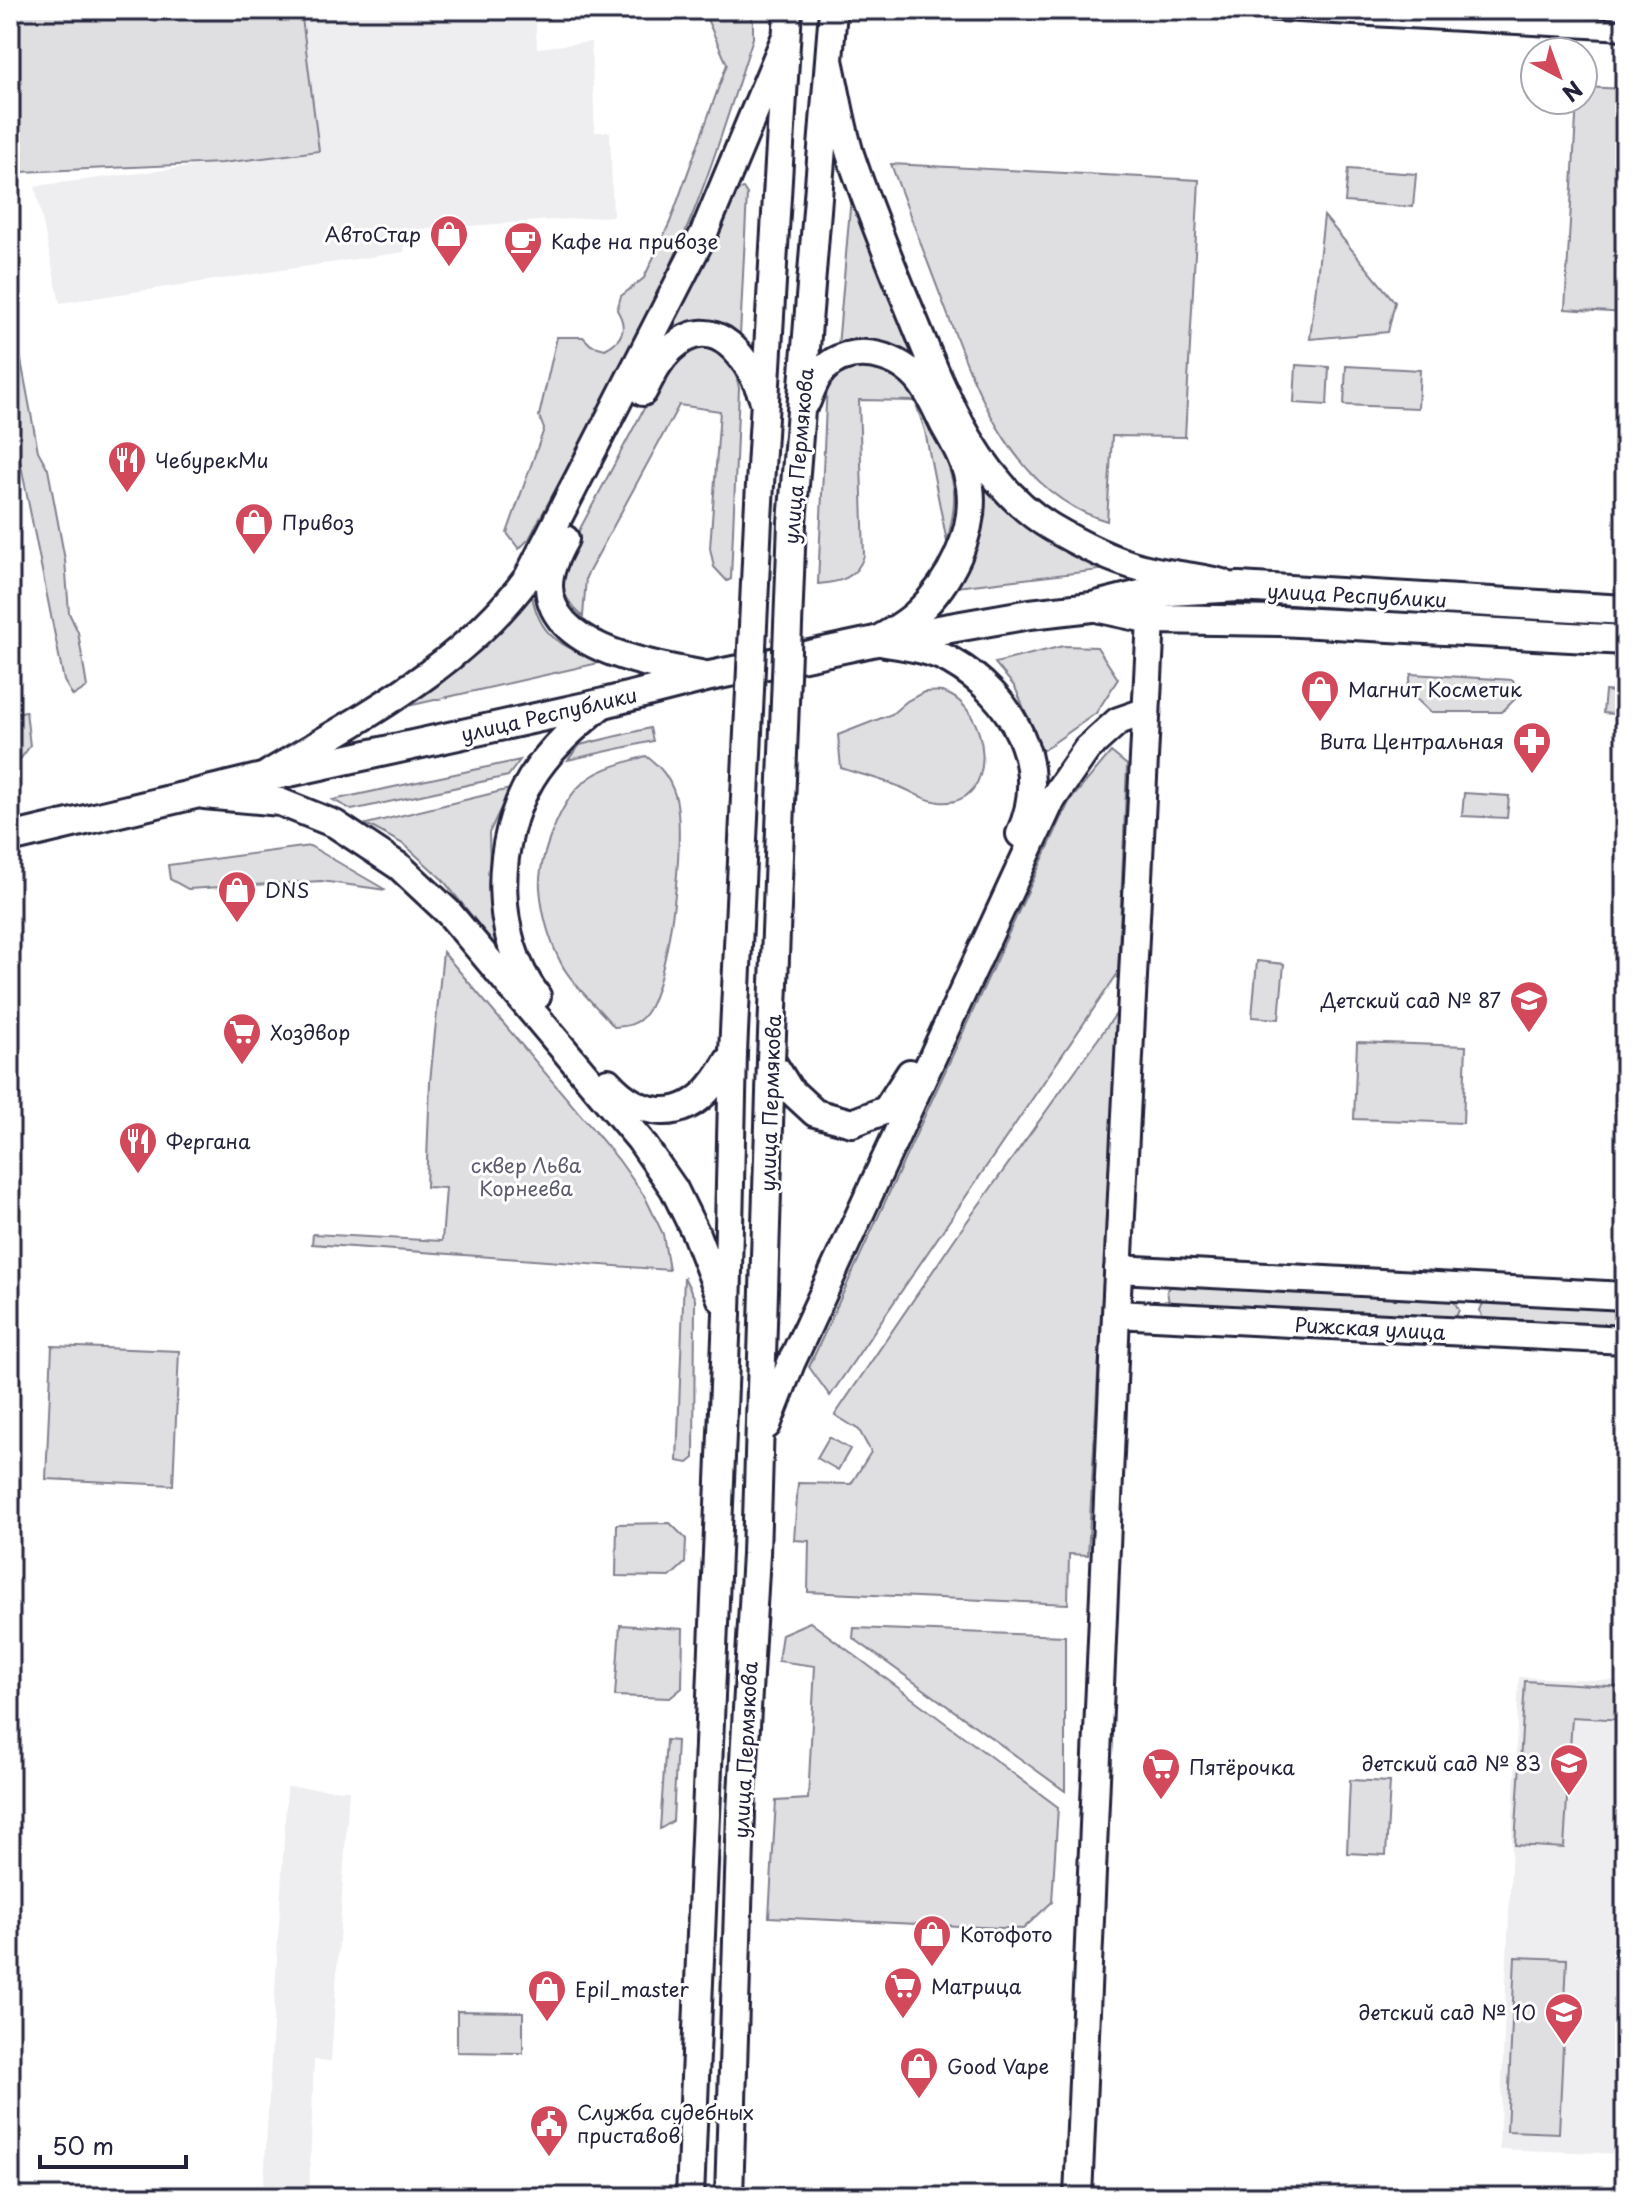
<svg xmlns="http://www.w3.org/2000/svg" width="1635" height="2207" font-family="'Playpen Sans',sans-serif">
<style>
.built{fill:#eeeef1}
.green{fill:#dfdfe2;stroke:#80808e;stroke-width:2}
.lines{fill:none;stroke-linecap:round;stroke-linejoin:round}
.street-casing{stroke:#22223b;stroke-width:24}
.secondary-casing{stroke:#22223b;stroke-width:32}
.primary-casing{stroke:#22223b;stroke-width:34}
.street{stroke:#fff;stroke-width:18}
.secondary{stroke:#fff;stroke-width:26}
.primary{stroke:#fff;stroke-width:28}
.secondary-bridge-casing{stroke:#22223b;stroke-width:32;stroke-linecap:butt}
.secondary-bridge{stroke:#fff;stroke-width:26}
.labels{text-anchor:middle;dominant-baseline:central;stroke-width:6;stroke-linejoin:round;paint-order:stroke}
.poi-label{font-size:20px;fill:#22223b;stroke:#fff;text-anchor:start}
.street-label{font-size:20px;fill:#22223b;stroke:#fff}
.park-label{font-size:20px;fill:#5b5b6d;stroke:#fff}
</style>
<rect width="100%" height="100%" fill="#fff"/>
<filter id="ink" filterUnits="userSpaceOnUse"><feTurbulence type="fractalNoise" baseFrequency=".0125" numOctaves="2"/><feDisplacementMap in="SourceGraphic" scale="16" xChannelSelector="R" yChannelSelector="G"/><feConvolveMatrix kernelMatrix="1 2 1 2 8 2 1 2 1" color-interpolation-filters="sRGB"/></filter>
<g filter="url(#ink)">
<path class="built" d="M 301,10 L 535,10 L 537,48 L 591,42 L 595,132 L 610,132 L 613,216 L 407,230 L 404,252 L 60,303 L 35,186 L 318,151 Z
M 1519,1677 L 1625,1681 L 1625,2154 L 1499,2149 Z
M 287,1787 L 349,1790 L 331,2061 L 314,2060 L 309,2197 L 263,2197 Z"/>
<path class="green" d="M 10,10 L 301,10 L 319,151 L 222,163 L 21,172 L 10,111 Z
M 703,10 L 750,10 L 753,22 L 753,38 C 732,102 713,166 687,228 C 642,334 583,437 529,539 L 519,549 L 507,533 L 544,429 L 539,416 L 557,337 L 583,337 L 591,345 L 605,349 C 623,340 628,328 617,310 L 621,296 L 644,278 L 670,222 L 727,64 Z
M 1583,87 L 1625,89 L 1625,313 L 1565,309 L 1577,100 L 1583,100 Z
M 891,164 L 1199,180 L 1185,437 L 1112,436 L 1107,521 C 1009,493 973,381 941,297 C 924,252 907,208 891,164 Z
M 1348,169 L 1416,174 L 1413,207 L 1345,202 Z
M 852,185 L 918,358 C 891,342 867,344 838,347 Z
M 743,188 L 747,194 L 740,336 C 719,318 692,314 669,332 L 711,249 L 736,192 Z
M 1324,216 L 1395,302 L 1388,332 L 1310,339 Z
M 10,302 L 38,451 L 48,469 L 65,560 L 69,613 L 78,632 L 87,687 L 73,696 L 64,681 L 10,410 Z
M 686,347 C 718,347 733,355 739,388 L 731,579 L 727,581 L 714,567 L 710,548 L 720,411 L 679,405 L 586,577 L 583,617 C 561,596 559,587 565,557 L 666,367 Z
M 867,364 C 874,366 885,366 891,370 C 918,385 952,462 954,492 C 955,509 951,525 947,542 L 925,431 L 915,401 L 859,400 L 864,556 C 856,579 840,582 818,584 L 827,382 L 842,370 Z
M 1296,365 L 1329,367 L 1327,405 L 1294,403 Z
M 1346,366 L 1420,370 L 1418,408 L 1344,405 Z
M 986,486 C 1019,528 1053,546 1100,570 L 956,587 C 977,554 982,525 986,486 Z
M 532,596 C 541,641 564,646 603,662 L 399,708 L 487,642 Z
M 1063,646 L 1097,647 L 1118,679 L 1096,713 L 1042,751 L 1015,687 L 995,663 Z
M 1411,674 L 1513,680 L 1518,696 L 1502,712 L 1430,712 L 1407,690 Z
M 1605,691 L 1625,693 L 1625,715 L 1603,713 Z
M 924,692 C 929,692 937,691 942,692 C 991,705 1002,808 939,802 C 926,800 917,795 905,789 C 885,780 862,775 841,768 L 838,735 L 892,714 L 907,701 Z
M 26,711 L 30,746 L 16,765 L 10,766 L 10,714 Z
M 650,728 L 653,741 L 568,760 L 580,745 Z
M 1111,752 L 1127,765 L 1118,973 L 830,1396 L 809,1367 L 1069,802 Z
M 646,756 C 661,767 669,777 675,795 C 687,833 669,981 646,1013 C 638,1025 627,1026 614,1027 C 598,1007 574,987 562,965 C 550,942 542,914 540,888 C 538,859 561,800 584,782 C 602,767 625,763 646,756 Z
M 520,760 L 508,776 L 352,810 L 333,800 Z
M 510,789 L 489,833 L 490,873 L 500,951 L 443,880 L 405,845 L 366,824 Z
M 1464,793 L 1509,796 L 1507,818 L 1462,816 Z
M 310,846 L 386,890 L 321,881 L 188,889 L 170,879 L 168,865 Z
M 443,952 L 618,1159 L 645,1197 L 663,1234 L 669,1270 L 312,1244 L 313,1234 L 442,1241 L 446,1188 L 426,1187 L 430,1082 Z
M 1257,961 L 1284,964 L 1279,1019 L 1252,1017 Z
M 1118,1011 L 1088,1555 L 1069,1554 L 1068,1604 L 808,1592 L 809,1541 L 794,1540 L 798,1483 L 851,1484 L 871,1452 L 859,1430 L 835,1415 L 958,1234 Z
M 1357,1042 L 1466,1046 L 1463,1123 L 1354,1119 Z
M 684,1277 L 695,1299 L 694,1458 L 688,1463 L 677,1461 Z
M 1175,1283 L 1452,1298 L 1459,1310 L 1455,1319 L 1169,1304 L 1167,1290 Z
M 1484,1301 L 1625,1305 L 1625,1331 L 1483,1320 L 1480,1310 Z
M 52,1346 L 179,1351 L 173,1485 L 46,1479 Z
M 829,1437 L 850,1449 L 838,1470 L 817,1458 Z
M 670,1523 L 686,1539 L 685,1563 L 670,1577 L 616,1576 L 617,1524 Z
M 810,1622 L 1058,1807 L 1052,1902 L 1023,1929 L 769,1917 L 776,1801 L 808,1799 L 815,1666 L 778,1661 L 782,1634 Z
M 620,1625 L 683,1629 L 682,1688 L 670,1698 L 615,1696 Z
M 854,1628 L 1065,1636 L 1065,1791 L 853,1638 Z
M 1525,1681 L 1625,1687 L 1625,1720 L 1572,1717 L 1564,1848 L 1515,1845 Z
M 666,1740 L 677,1741 L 673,1821 L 660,1829 Z
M 1350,1780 L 1390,1782 L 1386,1855 L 1347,1853 Z
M 1515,1957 L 1567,1959 L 1559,2133 L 1507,2131 Z
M 457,2011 L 523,2012 L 523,2053 L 457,2052 Z"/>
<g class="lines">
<g class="street-casing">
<path id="street" d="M 1261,10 L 1625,30"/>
</g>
<g class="secondary-casing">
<path id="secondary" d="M 829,60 C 836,91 841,124 850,154 C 866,202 885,249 904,296 C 938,377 972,480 1051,527 C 1078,543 1109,559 1139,567 C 1166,575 1195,575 1222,583
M 643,392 C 651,377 658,361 671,349 C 716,307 750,361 764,401
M 807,401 C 811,391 815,378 824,369 C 849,343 894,353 917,378 C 929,391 936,409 944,425 C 955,444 967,465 970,487 C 976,532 950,583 917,613 C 906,624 891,632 877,640
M 758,519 L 788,10
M 792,523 L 833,10
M 565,539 C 557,553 549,569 549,586 C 550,652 662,666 710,676
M 880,642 C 903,646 930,649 951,661 C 1013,696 1051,766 1020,834
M 268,774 C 362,717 462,667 528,577 L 703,235 L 786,36
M 204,795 L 280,802 L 335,824 L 400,867 L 449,913 L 640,1140 L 674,1189 L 696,1234 L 721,1299
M 537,996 C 492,937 494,841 531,779 C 550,748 577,725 604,703
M 771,1060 L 789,1089 L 815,1113 L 852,1123 L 886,1110 L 910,1073
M 608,1082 C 638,1116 681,1124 712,1085 C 720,1076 726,1064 733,1053
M 1118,1269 L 1625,1296
M 1116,1314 L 1625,1340
M 767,1425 L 791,1363 L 1051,801 L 1087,749 L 1118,721 L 1144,712
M 690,2197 L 727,1314 L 733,1053
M 729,2197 L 741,1812 L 756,1554 L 771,1060
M 1078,2197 L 1116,1314 L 1151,619"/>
</g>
<g class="primary-casing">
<path id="primary" d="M 1100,608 L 1151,619 L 1280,621 L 1625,640
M 10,838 L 262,778 L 604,703 L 710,676 L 876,641 L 1030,614 L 1092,607 L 1152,592 L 1239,587 L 1625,610"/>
</g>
<use href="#street" class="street"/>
<use href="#secondary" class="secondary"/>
<use href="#primary" class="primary"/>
<g class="secondary-bridge-casing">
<path id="secondary-bridge" d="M 733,1053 L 758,519
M 771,1060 L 792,523"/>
</g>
<use href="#secondary-bridge" class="secondary-bridge"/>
</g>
</g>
<defs>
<g id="shop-pin" transform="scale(2)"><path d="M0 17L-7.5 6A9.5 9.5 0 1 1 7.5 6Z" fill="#d1495b" stroke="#fff"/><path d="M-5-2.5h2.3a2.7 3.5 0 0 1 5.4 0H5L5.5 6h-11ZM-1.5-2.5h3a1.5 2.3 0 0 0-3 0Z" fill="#fff"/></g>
<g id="cafe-pin" transform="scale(2)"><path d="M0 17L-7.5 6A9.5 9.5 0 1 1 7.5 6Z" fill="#d1495b" stroke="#fff"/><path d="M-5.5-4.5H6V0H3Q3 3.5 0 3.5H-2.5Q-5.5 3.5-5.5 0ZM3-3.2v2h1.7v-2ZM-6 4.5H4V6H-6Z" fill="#fff"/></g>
<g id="restaurant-pin" transform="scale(2)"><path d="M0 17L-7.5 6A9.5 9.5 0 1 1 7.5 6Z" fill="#d1495b" stroke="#fff"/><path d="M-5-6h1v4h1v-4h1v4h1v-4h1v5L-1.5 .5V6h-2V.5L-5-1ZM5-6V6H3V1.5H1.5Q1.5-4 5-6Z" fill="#fff"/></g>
<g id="pharmacy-pin" transform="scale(2)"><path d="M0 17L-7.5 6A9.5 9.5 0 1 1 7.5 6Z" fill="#d1495b" stroke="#fff"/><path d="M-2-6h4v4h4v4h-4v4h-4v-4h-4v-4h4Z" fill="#fff"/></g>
<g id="school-pin" transform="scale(2)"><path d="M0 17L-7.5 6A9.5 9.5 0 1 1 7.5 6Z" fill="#d1495b" stroke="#fff"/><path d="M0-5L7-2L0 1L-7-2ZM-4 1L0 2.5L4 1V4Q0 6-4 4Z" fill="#fff"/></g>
<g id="supermarket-pin" transform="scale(2)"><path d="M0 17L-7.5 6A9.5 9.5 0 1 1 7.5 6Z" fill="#d1495b" stroke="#fff"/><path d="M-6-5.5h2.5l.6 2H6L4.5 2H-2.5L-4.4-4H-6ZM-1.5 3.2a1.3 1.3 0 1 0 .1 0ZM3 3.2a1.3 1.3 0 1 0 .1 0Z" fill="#fff"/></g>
<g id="civic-pin" transform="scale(2)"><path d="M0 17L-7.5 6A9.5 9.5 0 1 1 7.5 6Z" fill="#d1495b" stroke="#fff"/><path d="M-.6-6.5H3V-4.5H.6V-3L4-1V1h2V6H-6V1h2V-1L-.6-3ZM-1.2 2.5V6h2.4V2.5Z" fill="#fff"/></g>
</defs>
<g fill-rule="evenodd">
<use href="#shop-pin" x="449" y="234"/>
<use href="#cafe-pin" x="523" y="241"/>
<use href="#restaurant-pin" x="127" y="460"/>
<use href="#shop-pin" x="254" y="522"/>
<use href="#shop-pin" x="1320" y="689"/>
<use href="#pharmacy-pin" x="1532" y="741"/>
<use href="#shop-pin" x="237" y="890"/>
<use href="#school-pin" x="1529" y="1000"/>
<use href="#supermarket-pin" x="242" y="1032"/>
<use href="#restaurant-pin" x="138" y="1141"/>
<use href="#school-pin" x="1569" y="1763"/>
<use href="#supermarket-pin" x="1161" y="1767"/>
<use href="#shop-pin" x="932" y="1934"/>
<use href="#supermarket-pin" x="903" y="1986"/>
<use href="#shop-pin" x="547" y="1989"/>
<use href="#school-pin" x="1564" y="2012"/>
<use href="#shop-pin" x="919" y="2066"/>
<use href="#civic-pin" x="549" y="2124"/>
</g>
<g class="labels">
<g class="poi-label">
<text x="421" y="234" text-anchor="end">АвтоСтар</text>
<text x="551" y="241">Кафе на привозе</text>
<text x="155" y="460">ЧебурекМи</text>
<text x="282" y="522">Привоз</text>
<text x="1348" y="689">Магнит Косметик</text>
<text x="1504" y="741" text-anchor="end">Вита Центральная</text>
<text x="265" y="890">DNS</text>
<text x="1501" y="1000" text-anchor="end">Детский сад № 87</text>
<text x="270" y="1032">Хоздвор</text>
<text x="166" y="1141">Фергана</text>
<text x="1541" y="1763" text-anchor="end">детский сад № 83</text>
<text x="1189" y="1767">Пятёрочка</text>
<text x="960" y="1934">Котофото</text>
<text x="931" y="1986">Матрица</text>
<text x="575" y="1989">Epil_master</text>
<text x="1536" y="2012" text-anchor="end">детский сад № 10</text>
<text x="947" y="2066">Good Vape</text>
<text x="577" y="2112">Служба судебных<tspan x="577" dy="23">приставов</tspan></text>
</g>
<g class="street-label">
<text transform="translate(798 456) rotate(-85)">улица Пермякова</text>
<text transform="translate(1357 595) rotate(3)">улица Республики</text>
<text transform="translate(549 714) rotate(-13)">улица Республики</text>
<text transform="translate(770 1103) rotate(-88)">улица Пермякова</text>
<text transform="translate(1370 1328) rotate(3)">Рижская улица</text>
<text transform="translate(745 1750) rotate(-87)">улица Пермякова</text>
</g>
<g class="park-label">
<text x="526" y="1165">сквер Льва<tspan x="526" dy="23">Корнеева</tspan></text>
</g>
</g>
<rect width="1635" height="2207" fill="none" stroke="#fff" stroke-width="40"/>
<rect x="20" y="20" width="1595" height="2167" fill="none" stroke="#22223b" stroke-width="3" filter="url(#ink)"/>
<g transform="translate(1559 76) rotate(139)"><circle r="38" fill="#ffffff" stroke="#a7a7b1" stroke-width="2"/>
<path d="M0-6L14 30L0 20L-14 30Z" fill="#d1495b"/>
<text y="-12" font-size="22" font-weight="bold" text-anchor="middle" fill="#22223b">N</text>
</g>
<path d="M40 2155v12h146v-12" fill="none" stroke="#22223b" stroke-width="4"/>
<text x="52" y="2155" font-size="24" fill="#22223b" stroke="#ffffff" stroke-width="6" paint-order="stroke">50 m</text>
</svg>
